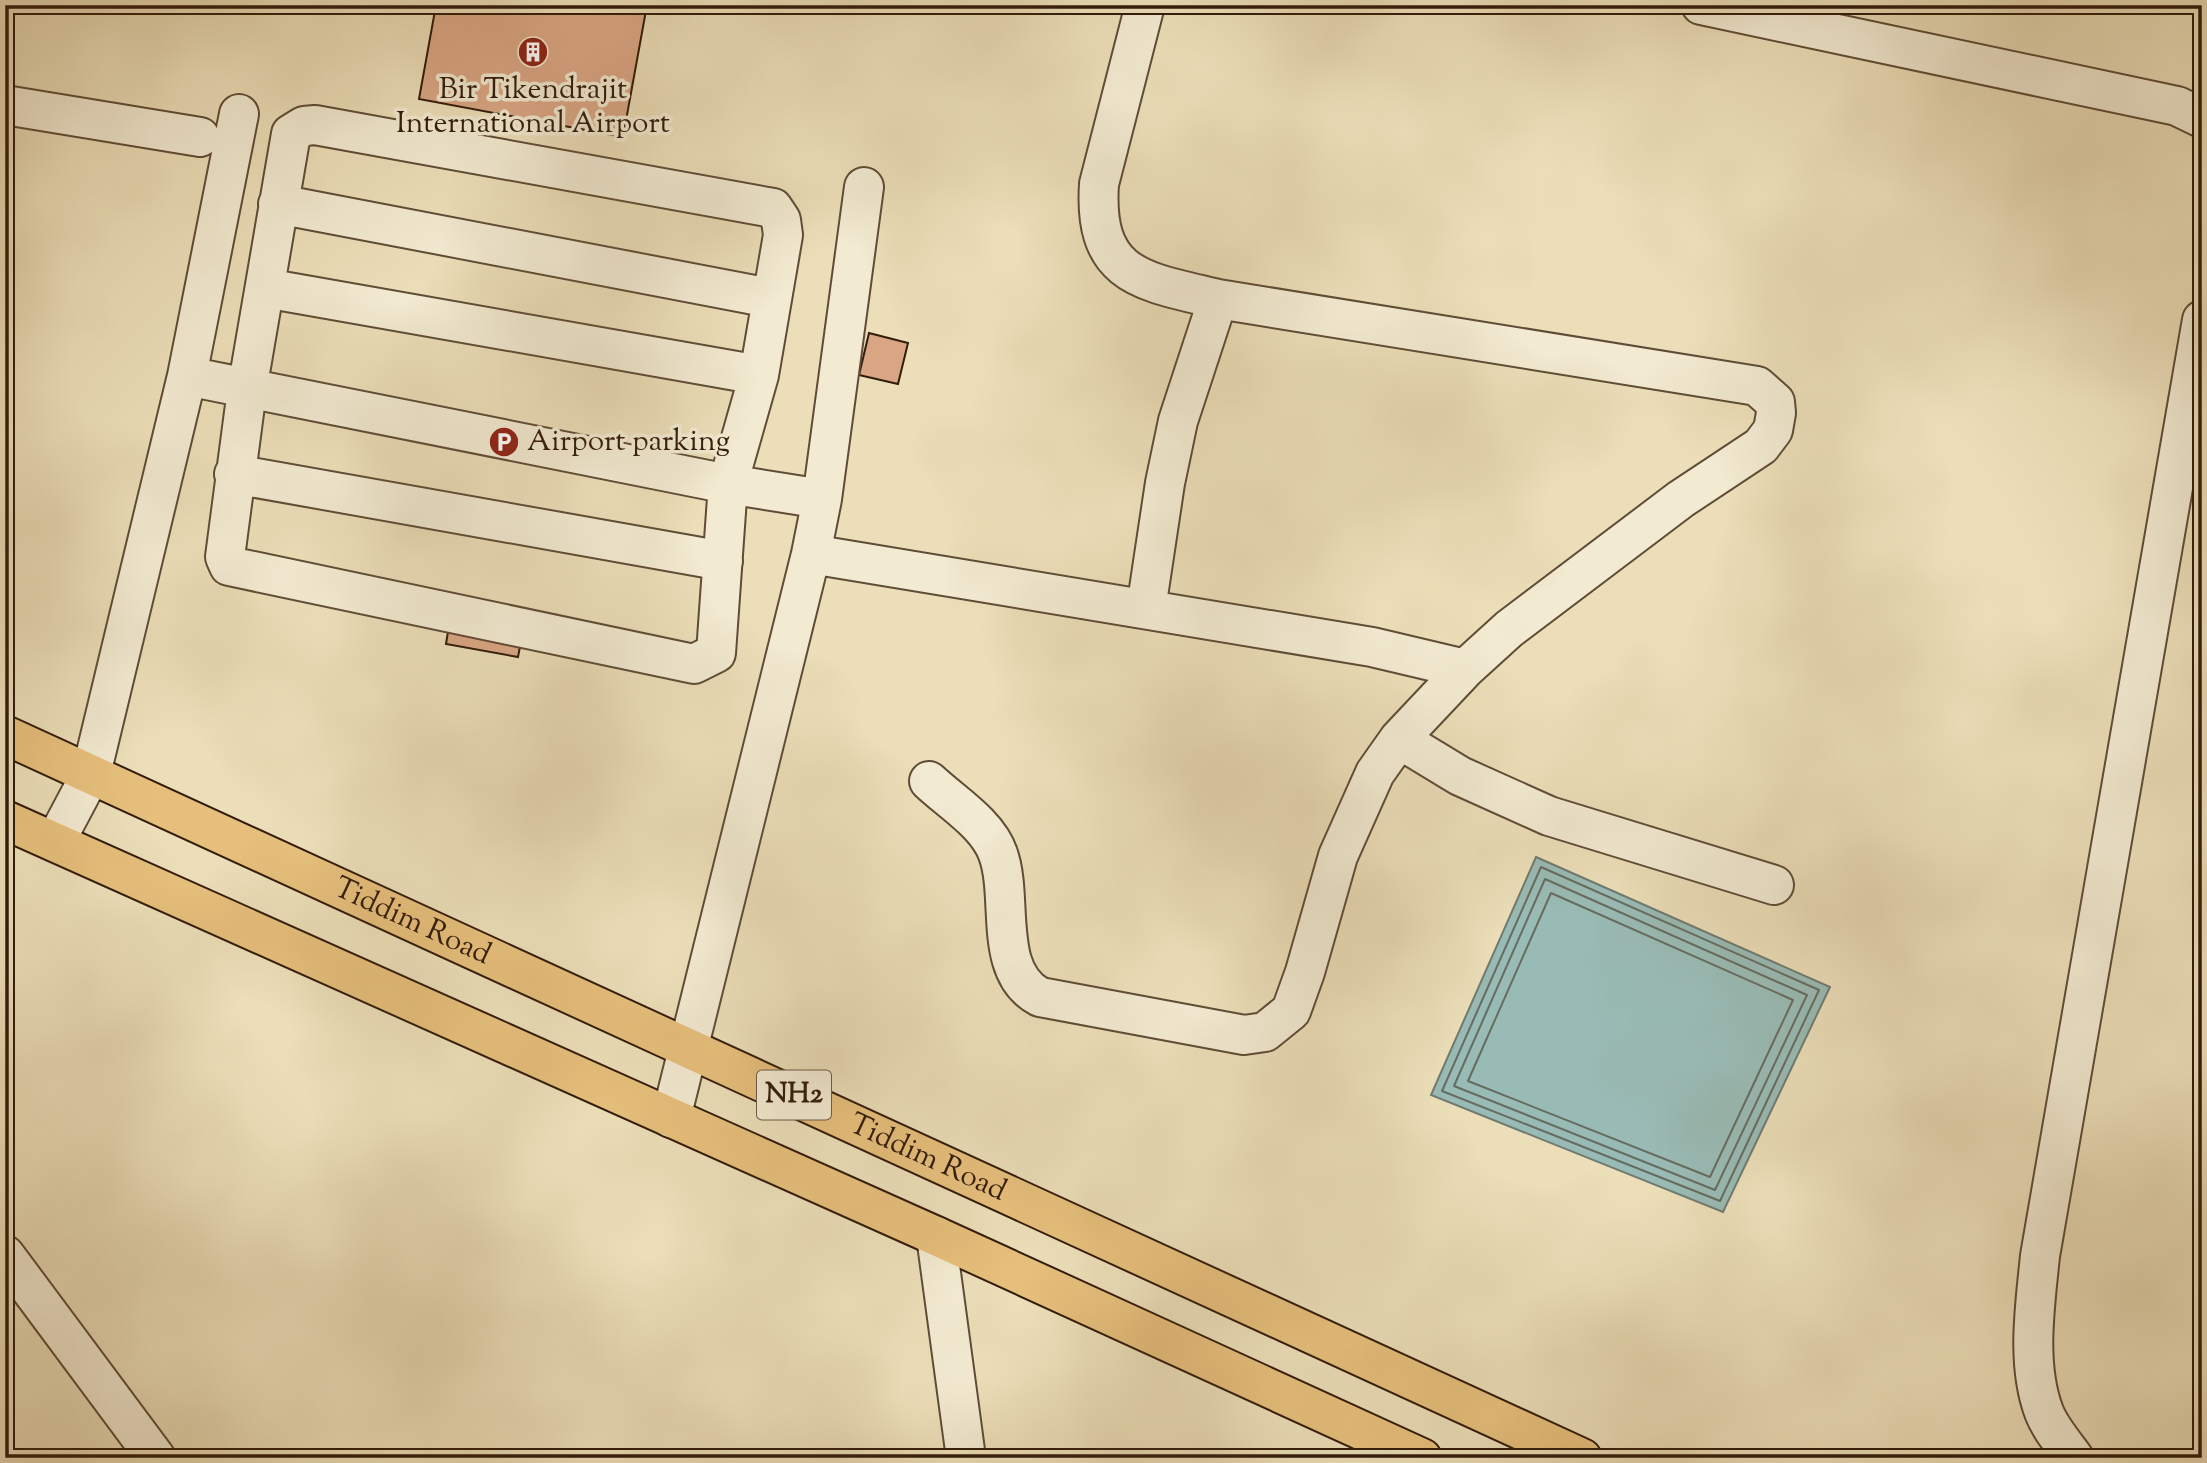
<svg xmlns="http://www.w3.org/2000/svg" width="2207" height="1463" font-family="'Sorts Mill Goudy',serif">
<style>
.water{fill:#99bbb5;stroke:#707b71;stroke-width:2}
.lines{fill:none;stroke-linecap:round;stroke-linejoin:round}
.shore{stroke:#666c60;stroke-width:2}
.building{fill:#d9a684;stroke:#321c0b;stroke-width:2}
.minor-casing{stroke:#604c36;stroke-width:42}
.highway-casing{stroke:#321c0b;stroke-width:42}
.minor{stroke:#f2ead1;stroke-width:38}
.highway{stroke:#e6bf7c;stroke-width:38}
.labels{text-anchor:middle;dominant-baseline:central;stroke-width:7;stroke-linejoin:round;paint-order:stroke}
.shield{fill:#f2ead1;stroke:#6c5a46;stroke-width:2}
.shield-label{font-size:28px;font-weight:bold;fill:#321c0b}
.poi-label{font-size:30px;fill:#321c0b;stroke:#f2ead1}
.street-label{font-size:30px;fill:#321c0b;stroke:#f2ead1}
</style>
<rect width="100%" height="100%" fill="#ebdeb8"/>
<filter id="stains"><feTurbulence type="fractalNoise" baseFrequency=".00286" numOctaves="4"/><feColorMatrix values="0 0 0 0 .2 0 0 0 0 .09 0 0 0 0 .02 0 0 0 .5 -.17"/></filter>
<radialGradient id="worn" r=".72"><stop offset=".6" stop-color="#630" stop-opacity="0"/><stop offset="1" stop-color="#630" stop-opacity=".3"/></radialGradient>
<path class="water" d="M 1536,857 L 1830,987 L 1723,1212 L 1431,1095 Z"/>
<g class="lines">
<path class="shore" d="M 1541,867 L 1819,990 L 1720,1201 L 1442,1091 Z
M 1545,879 L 1807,995 L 1715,1190 L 1454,1086 Z
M 1551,893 L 1793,1000 L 1710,1177 L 1468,1081 Z"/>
</g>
<path class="building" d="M 436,5 L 647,5 L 623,137 L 419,99 Z
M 869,333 L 908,343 L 898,384 L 859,375 Z
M 452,607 L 525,621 L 518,657 L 446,644 Z"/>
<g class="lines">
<g class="minor-casing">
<path id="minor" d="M 1701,5 L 2177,106 L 2202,118
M 5,105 L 200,137
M 315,125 L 773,208 L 781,220 L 783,235 L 759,375 L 728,484 L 716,653 L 694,664 L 229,566 L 225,557 L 247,390 L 291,134 L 304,126 Z
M 278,204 L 770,298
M 265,288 L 759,375
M 187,376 L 728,484 L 822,499
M 234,474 L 723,561
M 811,554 L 1372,647 L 1465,669
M 1146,609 L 1165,483 L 1178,421 L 1218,299
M 1399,739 L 1460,776 L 1549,816 L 1774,885
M 929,781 C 951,802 988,824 998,854 C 1014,898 992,972 1040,997 L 1244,1035 L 1265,1032 L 1291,1011 L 1305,972 L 1338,856 L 1375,773 L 1399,739 L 1465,669 L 1509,629 L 1681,499 L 1761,446 L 1773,430 L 1776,413 L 1775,402 L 1757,386 L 1218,299 C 1142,281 1093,277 1099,184 L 1145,5
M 55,842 L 91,774 L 187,376 L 239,114
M 671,1118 L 811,554 L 822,499 L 864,187
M 936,1236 L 966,1458
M 5,1255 L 156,1458
M 2074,1458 C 2064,1444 2050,1428 2044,1412 C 2026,1364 2035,1306 2040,1256 L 2202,320"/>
</g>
<g class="highway-casing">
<g id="highway">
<path id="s1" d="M 5,735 L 1582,1458"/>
<path d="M 5,820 L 936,1236 L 1422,1458"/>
</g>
</g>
<use href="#minor" class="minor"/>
<use href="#highway" class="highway"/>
</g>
<defs>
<g id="building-disc" transform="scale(1.575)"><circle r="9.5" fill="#8f2418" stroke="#f2ead1"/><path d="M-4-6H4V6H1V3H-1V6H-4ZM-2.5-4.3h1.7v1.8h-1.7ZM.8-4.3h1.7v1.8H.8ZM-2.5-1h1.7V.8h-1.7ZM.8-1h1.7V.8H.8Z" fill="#fff"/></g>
<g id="parking-disc" transform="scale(1.575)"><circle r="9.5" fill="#8f2418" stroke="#f2ead1"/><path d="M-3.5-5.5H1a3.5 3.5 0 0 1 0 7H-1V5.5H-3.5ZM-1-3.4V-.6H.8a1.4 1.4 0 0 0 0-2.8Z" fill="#fff"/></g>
</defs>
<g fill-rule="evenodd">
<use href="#building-disc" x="533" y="52"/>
<use href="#parking-disc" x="504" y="442"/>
</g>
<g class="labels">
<rect class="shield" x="757" y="1070.5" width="74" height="49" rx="5"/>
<g class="shield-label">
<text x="794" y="1095">NH2</text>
</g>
<g class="poi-label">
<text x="533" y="90">Bir Tikendrajit<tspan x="533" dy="34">International Airport</tspan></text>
<text x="527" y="442" text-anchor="start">Airport parking</text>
</g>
<g class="street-label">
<text stroke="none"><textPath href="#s1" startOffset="448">Tiddim Road</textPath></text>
<text stroke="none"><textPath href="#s1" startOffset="1015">Tiddim Road</textPath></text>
</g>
</g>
<rect width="2207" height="1463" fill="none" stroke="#ebdeb8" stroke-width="28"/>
<rect x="7" y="7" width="2193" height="1449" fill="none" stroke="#321c0b" stroke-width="3.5"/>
<rect x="14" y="14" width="2179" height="1435" fill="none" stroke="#321c0b" stroke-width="2"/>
<rect width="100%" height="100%" filter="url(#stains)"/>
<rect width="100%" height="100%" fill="url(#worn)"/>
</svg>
